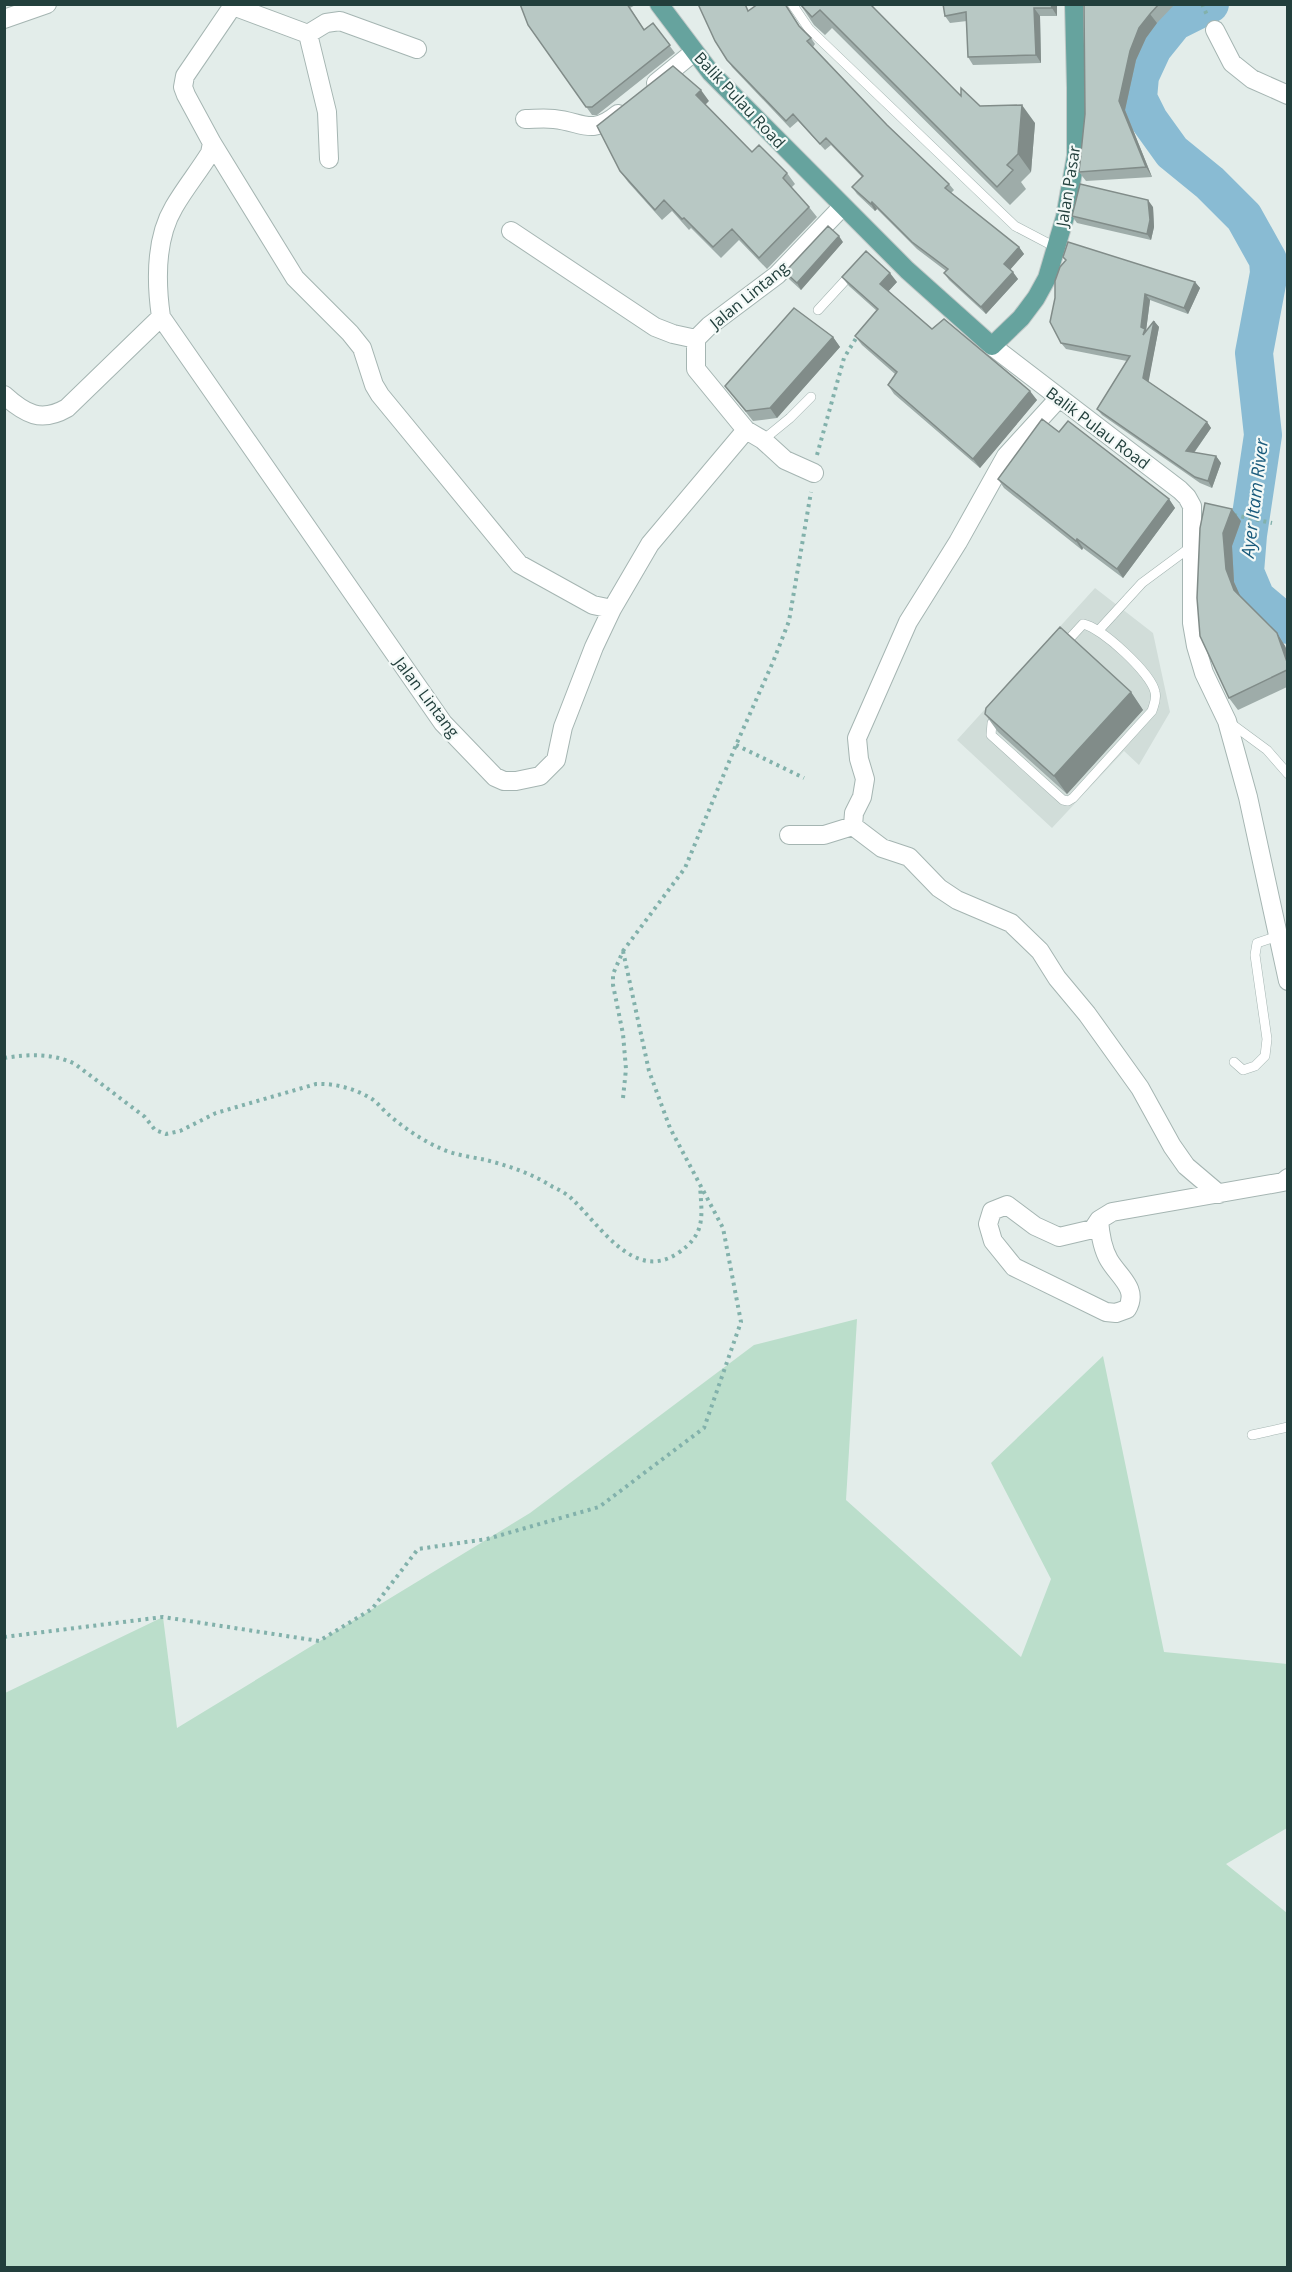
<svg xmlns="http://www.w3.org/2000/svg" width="1292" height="2272" font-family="'Open Sans',sans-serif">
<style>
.built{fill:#d1ddd9}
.green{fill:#bbdecb}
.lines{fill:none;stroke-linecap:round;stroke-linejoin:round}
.river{stroke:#89bbd3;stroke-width:38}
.service-casing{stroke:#a5b5b2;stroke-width:10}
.minor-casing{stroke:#a5b5b2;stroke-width:20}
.primary-casing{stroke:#c1c9c8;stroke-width:20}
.path{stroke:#82b1ab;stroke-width:4;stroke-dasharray:3 4.5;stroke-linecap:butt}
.service{stroke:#fff;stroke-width:9}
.minor{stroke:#fff;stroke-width:18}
.primary{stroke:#66a39e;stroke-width:18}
.wall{fill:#9eaca9}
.shaded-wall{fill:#818c89}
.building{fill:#b8c8c4;stroke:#818c89;stroke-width:1.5}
.labels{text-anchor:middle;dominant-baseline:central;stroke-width:4.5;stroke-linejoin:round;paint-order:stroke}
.street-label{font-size:16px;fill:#223f3c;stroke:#f3f9f7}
.water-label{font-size:18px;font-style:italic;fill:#1a5b7c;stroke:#f3f9f7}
</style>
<rect width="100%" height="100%" fill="#e3edea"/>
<path class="built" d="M 1095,588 L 1153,633 L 1170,712 L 1139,765 L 1124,751 L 1052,828 L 957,740 Z"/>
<path class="green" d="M 857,1319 L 846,1500 L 1021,1657 L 1051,1579 L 991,1463 L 1103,1356 L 1164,1652 L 1287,1664 L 1287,1828 L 1226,1864 L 1287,1913 L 1287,2267 L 5,2267 L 5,1693 L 163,1617 L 177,1728 L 530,1513 L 754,1345 Z"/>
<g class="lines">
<path class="river" d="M 1210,4 L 1174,22 L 1153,48 L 1140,76 L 1138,98 L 1149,120 L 1172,152 L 1210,183 L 1244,217 L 1268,260 L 1269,273 L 1254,353 L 1263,435 L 1248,535 L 1245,572 L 1256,598 L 1288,625"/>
<g class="service-casing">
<path id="service" d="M 792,4 L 809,29 L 1015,226 L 1057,248
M 818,310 L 852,273
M 763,440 L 790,418 L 811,397
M 1083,624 C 1102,628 1151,673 1155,692 C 1157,699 1154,704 1152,711 L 1073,798 L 1068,801 L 1063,800 L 991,735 L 992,723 Z
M 1099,630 L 1142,583 L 1192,546
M 1229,722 L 1267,750 L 1288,774
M 1234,1062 L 1243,1070 L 1255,1066 L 1265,1056 L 1267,1039 L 1255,955 L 1257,943 L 1278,936
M 1252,1435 L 1288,1427"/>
</g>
<g class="minor-casing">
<path id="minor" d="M 234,4 L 185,76 L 183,87 L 186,95 L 212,143 L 295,278 L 350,333 L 362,348 L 374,385 L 380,395 L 519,564 L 593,605 L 612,609
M 233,6 L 308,34 L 326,23 L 340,21 L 417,49
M 4,19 L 47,4
M 1215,30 L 1232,63 L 1252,79 L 1288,95
M 308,34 L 327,112 L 329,159
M 656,83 L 694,52
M 525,119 C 534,119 544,118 554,119 C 583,122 591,136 618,114
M 212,143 L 210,153 C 199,171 185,188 174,207 C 155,239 156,282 161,317 L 443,723 L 495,777 L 504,781 L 516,781 L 540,776 L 556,760 L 563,727 L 594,647 L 612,609 L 650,544 L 746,430
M 511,231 L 655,327 L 673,334 L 696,339
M 992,346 L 1180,490 L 1187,497 L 1192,506 L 1192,623 L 1196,646 L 1204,673 L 1227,721 L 1248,797 L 1288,981
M 4,395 C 25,414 41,423 67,408 L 161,317
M 814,473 L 785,460 L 763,440 L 746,430 L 696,369 L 696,339 L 709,326 L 777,275 L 843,206
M 853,826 L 882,848 L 909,857 L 939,888 L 957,900 L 1011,923 L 1040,951 L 1057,978 L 1087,1014 L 1140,1088 L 1172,1146 L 1186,1166 L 1219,1194
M 789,835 L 824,835 L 853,826 L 854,813 L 862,797 L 865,779 L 859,759 L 857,738 L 908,622 L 958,542 L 1006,456 L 1059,398
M 1099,1220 C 1100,1234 1102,1248 1109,1260 C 1119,1277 1139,1289 1127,1309 L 1116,1313 L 1106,1312 L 1014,1267 L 993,1241 L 988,1224 L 992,1211 L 1007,1205 L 1035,1226 L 1059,1237 L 1093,1229 L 1099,1220 L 1112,1212 L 1283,1182 L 1288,1178"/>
</g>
<g class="primary-casing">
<path id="primary" d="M 659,4 L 711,73 L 907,270 L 992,346 L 1021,318 L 1036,298 L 1047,278 L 1065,217 L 1076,156 L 1076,88 L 1074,4"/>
</g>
<path class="path" d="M 1202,4 L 1207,15
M 817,455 L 844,358 L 858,335
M 1234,515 L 1272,523
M 736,745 L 804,778
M 4,1058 C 30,1054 52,1053 75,1064 L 145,1117 L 155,1130 L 166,1134 L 180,1131 L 216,1113 L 316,1084 C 335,1083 356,1089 372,1099 C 378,1103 383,1110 389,1115 C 404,1128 423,1141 442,1149 C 455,1155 472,1157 486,1160 C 509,1166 533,1174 553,1187 C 560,1190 567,1194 572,1199 C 600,1225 634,1283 678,1253 C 706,1234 702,1217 700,1186
M 623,1098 L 626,1069 L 623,1034 L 613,985 L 613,974 L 623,951 L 685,868 L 736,745 L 773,662 L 789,621 L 811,492
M 4,1637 L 163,1617 L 319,1641 L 372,1609 L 418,1549 L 487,1539 L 599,1507 L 704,1428 L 741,1322 L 723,1228 L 670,1128 L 649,1071 L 623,951"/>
<use href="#service" class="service"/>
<use href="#minor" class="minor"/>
<use href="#primary" class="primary"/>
</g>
<path class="wall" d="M 520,4 L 637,4 L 630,8 L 644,29 L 653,23 L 675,53 L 597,115 L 592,115 L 528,25 Z
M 800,4 L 870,4 L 961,96 L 980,106 L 1035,123 L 1031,172 L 1021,182 L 1026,189 L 1010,205 L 832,28 L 825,35 L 814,25 Z
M 943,4 L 1057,4 L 1057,16 L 1040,16 L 1041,63 L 973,65 L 968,57 L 967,21 L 950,23 L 945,16 Z
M 1084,4 L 1175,4 L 1157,23 L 1146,38 L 1136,60 L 1125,110 L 1152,177 L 1086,181 L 1079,172 L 1085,114 Z
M 750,10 L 800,27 L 811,38 L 815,44 L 813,47 L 887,125 L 949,184 L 954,190 L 951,193 L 1019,247 L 1024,254 L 1010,269 L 1018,279 L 986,314 L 949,280 L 944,273 L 946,271 L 917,249 L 877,209 L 875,211 L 857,194 L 852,187 L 862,177 L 831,145 L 825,150 L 798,121 L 790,128 L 732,67 L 715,41 Z
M 709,101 L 705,104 L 752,152 L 787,173 L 795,184 L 791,188 L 809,207 L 817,217 L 767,269 L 739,240 L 721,258 L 691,228 L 689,230 L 672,211 L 662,220 L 628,182 L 620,171 Z
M 1153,207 L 1154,227 L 1151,240 L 1077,223 L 1072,216 Z
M 843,242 L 801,290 L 789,279 L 785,272 Z
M 1063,257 L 1195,282 L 1200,288 L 1188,314 L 1150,300 L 1146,331 L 1146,332 L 1154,321 L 1159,327 L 1148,382 L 1207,422 L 1211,428 L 1194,453 L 1216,456 L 1221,463 L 1212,488 L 1200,483 L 1102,415 L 1097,409 L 1127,361 L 1066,349 L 1061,343 L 1055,298 L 1066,261 Z
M 842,277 L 897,282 L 888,291 L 932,329 L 1037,400 L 980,468 L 894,394 L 888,385 L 895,374 L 862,345 L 855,336 L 877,311 L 849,286 Z
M 833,337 L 840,347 L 777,418 L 753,421 L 725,386 Z
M 1059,432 L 1169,499 L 1175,508 L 1123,578 L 1083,548 L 1082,550 L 1004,488 L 998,479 Z
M 1241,521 L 1232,546 L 1234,582 L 1240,596 L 1277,633 L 1285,646 L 1287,651 L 1287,687 L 1238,710 L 1229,698 L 1197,598 Z
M 1131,692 L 1143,710 L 1067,794 L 998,732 L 985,714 Z"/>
<path class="shaded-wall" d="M 1051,4 L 1057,4 L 1057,16 L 1052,8 Z
M 1034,8 L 1040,16 L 1041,63 L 1036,55 Z
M 1150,14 L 1157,23 L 1146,38 L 1136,60 L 1125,110 L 1152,177 L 1146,167 L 1119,101 L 1130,51 L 1139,28 Z
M 701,90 L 709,101 L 704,106 L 696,95 Z
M 1022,105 L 1035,123 L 1031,172 L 1018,154 Z
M 1148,200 L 1153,207 L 1154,227 L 1151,240 L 1147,234 Z
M 872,202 L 877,209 L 875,211 L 871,204 Z
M 839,236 L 843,242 L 801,290 L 797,283 Z
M 1019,247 L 1024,254 L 1009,271 L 1004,264 Z
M 1013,272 L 1018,279 L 986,314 L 981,307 Z
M 890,273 L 897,282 L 887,293 L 880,284 Z
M 1195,282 L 1200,288 L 1188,314 L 1184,308 Z
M 1145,294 L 1150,300 L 1146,331 L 1149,336 L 1143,335 L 1141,327 Z
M 1154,321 L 1159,327 L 1148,385 L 1143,378 Z
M 833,337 L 840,347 L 777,418 L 770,408 Z
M 1030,391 L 1037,400 L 980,468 L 973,459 Z
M 1207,422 L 1211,428 L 1190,458 L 1186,451 Z
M 1216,456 L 1221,463 L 1212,488 L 1208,481 Z
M 1169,499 L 1175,508 L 1123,578 L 1117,569 Z
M 1232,509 L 1241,521 L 1232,546 L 1234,582 L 1243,602 L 1234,590 L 1226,569 L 1223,533 Z
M 1077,539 L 1083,548 L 1082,550 L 1076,541 Z
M 1277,633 L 1285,646 L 1287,651 L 1287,662 Z
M 1131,692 L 1143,710 L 1067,794 L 1054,776 Z"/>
<path class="building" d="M 520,4 L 627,4 L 644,30 L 653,23 L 670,45 L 592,107 L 586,107 L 528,25 Z
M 698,4 L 745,4 L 748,11 L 758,4 L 785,4 L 799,26 L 811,38 L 807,41 L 887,125 L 949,184 L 945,188 L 1019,247 L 1004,264 L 1013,272 L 981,307 L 944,273 L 948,269 L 912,242 L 872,202 L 871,204 L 852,187 L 863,176 L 826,138 L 820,144 L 793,114 L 786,121 L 727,60 L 715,41 Z
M 800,4 L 870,4 L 961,96 L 961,88 L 980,106 L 1022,105 L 1018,154 L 1007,165 L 1013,170 L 997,187 L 820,10 L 812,17 Z
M 943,4 L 1051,4 L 1052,8 L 1034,8 L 1036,55 L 968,57 L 966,12 L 945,16 Z
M 1084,4 L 1159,4 L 1150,14 L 1139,28 L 1130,51 L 1119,101 L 1146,167 L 1079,172 L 1085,114 Z
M 673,66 L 701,90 L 696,95 L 752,152 L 759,145 L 787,173 L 783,178 L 809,207 L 759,258 L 732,229 L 713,247 L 684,218 L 682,219 L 664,200 L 655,210 L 620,171 L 597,126 Z
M 1080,184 L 1148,200 L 1150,220 L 1147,234 L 1072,216 Z
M 828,226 L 839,236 L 797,283 L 785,272 Z
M 1068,242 L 1195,282 L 1184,308 L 1145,294 L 1141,327 L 1145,329 L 1143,335 L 1154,321 L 1143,378 L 1207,422 L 1186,451 L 1216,456 L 1208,481 L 1195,477 L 1097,409 L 1130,356 L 1061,343 L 1050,322 L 1055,298 L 1055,281 L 1060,267 L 1066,260 L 1063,257 Z
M 866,251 L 890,273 L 880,284 L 932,329 L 944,319 L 1030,391 L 973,459 L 888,385 L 897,372 L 855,336 L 878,309 L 842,277 Z
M 794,308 L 833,337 L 770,408 L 746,411 L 725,386 Z
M 1042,419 L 1059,432 L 1068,421 L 1169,499 L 1117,569 L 1077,539 L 1076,541 L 998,479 Z
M 1205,503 L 1232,509 L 1223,533 L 1226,569 L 1234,590 L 1277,633 L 1287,662 L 1287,670 L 1229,698 L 1200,636 L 1197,598 L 1200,528 Z
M 1060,627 L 1131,692 L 1054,776 L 985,714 L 986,708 Z"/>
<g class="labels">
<g class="street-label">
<text transform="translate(740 100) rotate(47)">Balik Pulau Road</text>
<text transform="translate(1068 186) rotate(-81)">Jalan Pasar</text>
<text transform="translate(749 295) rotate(-39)">Jalan Lintang</text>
<text transform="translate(1098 428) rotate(37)">Balik Pulau Road</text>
<text transform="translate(427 697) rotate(53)">Jalan Lintang</text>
</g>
<g class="water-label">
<text transform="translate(1254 498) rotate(-83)">Ayer Itam River</text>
</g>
</g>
<rect width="1292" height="2272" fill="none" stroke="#223f3c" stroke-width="12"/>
</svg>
